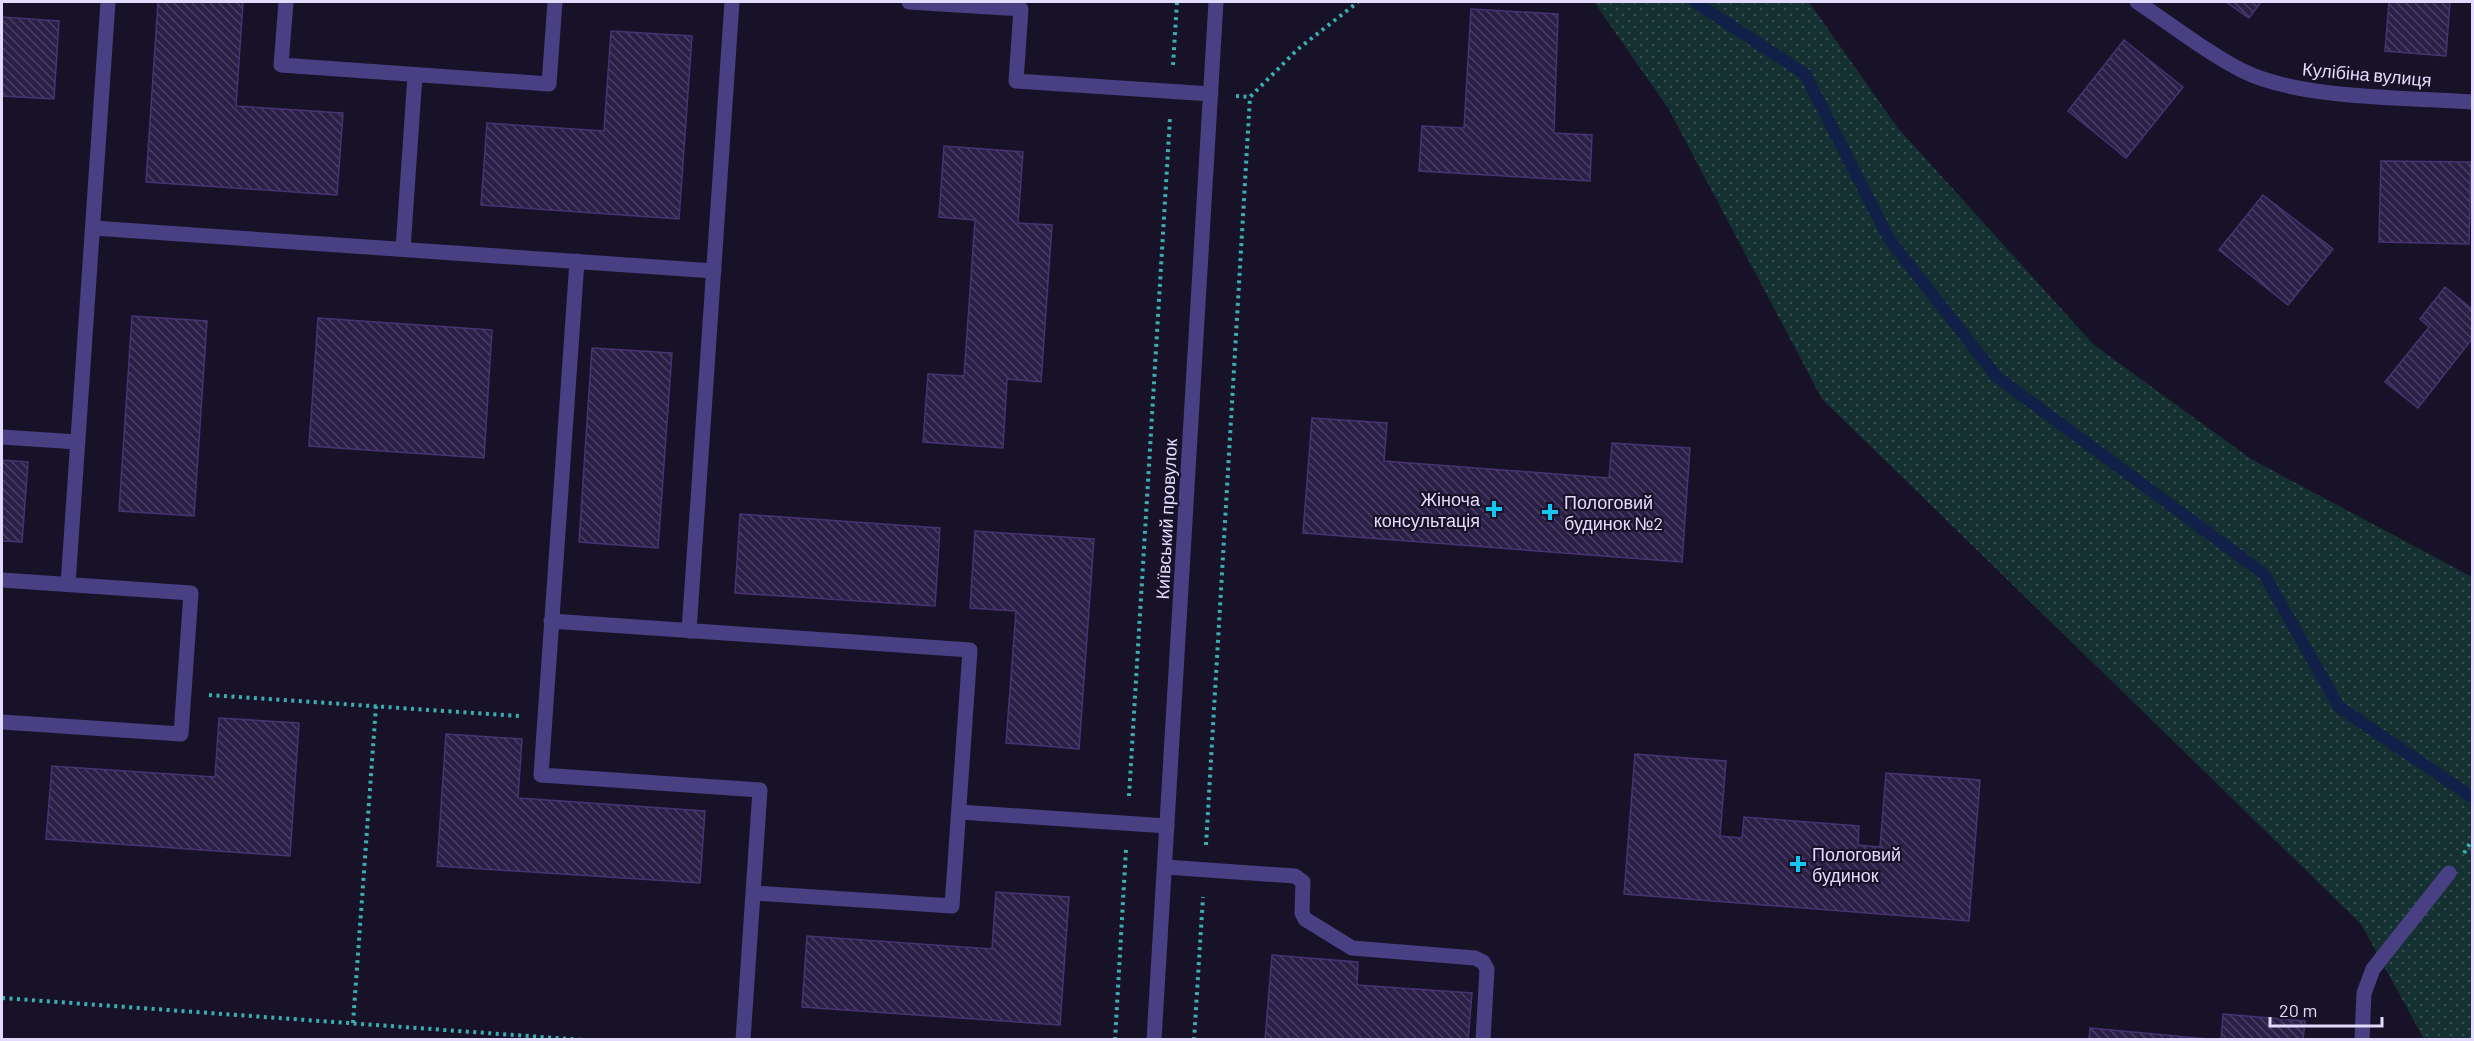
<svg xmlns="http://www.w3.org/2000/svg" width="2474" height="1041" font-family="Barlow,sans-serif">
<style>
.grass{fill:url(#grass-dots)}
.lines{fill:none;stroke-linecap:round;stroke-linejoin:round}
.stream{stroke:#102048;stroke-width:12}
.building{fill:url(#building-back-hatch);stroke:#453372;stroke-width:1.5}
.path{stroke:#39afb3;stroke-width:4;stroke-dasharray:3 4.5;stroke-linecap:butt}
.lane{stroke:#494084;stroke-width:15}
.street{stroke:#494084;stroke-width:15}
.poi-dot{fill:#14c5ef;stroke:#181228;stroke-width:2}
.labels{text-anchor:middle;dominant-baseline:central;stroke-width:4.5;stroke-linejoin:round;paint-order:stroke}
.street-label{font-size:18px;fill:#e2dbfd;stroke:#181228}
.poi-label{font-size:18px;fill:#e2dbfd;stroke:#181228;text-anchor:start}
</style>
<defs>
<pattern id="grass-dots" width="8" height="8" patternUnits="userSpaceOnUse" patternTransform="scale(1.5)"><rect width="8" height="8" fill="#153031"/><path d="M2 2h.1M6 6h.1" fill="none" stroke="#374d50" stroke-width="1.8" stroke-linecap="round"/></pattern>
<pattern id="building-back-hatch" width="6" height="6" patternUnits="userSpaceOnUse" patternTransform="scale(1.5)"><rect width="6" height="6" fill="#2b1f48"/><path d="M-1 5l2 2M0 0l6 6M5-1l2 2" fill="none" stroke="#493f63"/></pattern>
</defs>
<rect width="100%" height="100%" fill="#181228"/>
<path class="grass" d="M 1594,2 L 1809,2 L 1897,127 L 2094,345 L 2251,459 L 2472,577 L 2472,1039 L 2424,1039 L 2361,924 L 1822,399 L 1668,108 Z"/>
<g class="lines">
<path class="stream" d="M 1695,2 L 1805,74 L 1889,239 L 1997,377 L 2264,574 L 2339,707 L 2472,797"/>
</g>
<path class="building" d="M 158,2 L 243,2 L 236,106 L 343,113 L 337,195 L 146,182 Z
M 2226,2 L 2261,2 L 2249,18 Z
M 2389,2 L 2450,2 L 2446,56 L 2385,51 Z
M 1471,9 L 1558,14 L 1554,133 L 1592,135 L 1590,181 L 1419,171 L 1422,126 L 1464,128 Z
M 2,17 L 59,21 L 54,99 L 2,96 Z
M 611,31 L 692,36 L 679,219 L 481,205 L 487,123 L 604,131 Z
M 2124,40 L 2183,87 L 2126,158 L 2068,111 Z
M 944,146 L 1023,152 L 1018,223 L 1052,225 L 1041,382 L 1007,379 L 1003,448 L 923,442 L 928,374 L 964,376 L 975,220 L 939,217 Z
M 2381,161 L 2471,162 L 2469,244 L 2379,242 Z
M 2263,195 L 2333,249 L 2288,305 L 2219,250 Z
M 2445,287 L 2472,309 L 2472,339 L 2418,408 L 2385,382 L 2429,327 L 2420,319 Z
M 132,316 L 207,321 L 194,516 L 119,511 Z
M 318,318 L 492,330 L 484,458 L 309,446 Z
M 592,348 L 672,353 L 658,548 L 579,542 Z
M 1312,418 L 1387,423 L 1384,461 L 1609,478 L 1612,443 L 1690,448 L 1682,562 L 1303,533 Z
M 2,460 L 28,462 L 22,542 L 2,541 Z
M 740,514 L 940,528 L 935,606 L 735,593 Z
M 975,531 L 1094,539 L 1079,749 L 1006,743 L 1016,611 L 970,608 Z
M 219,718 L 299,723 L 290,856 L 46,839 L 52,766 L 215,777 Z
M 446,734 L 522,739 L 518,798 L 705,811 L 700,883 L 437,866 Z
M 1635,754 L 1726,761 L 1720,836 L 1742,838 L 1744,817 L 1859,826 L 1858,845 L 1880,847 L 1886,773 L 1980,780 L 1969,921 L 1624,894 Z
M 996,892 L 1069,897 L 1060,1025 L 802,1007 L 807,936 L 992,949 Z
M 1272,955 L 1358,962 L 1357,985 L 1472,993 L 1468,1040 L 1265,1040 Z
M 2223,1014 L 2305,1021 L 2303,1040 L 2221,1040 Z
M 2090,1028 L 2219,1040 L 2089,1040 Z"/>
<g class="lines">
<path class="path" d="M 1173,65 L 1177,2
M 1236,96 L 1250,97
M 209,695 L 519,716
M 1129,796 L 1170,118
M 1206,845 L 1250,97 L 1298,49 L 1358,2
M 2464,853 L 2472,840
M 2,998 L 583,1040
M 353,1023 L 376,706
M 1115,1040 L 1126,849
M 1194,1040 L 1203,897"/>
<path class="lane" d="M 286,2 L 281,65 L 549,84 L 555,2
M 909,2 L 1021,9 L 1016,81 L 1211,94
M 93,228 L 714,271
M 403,249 L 415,75
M 577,261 L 541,775 L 760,790 L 743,1040
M 2,437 L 77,442
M 2,580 L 191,593 L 181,734 L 2,722
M 68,584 L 108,2
M 551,621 L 970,650 L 952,906 L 753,893
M 689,631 L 732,2
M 959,812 L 1167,826
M 1165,867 L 1295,876 L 1303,882 L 1302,913 L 1305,919 L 1352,948 L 1475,958 L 1483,962 L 1487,969 L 1483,1040
M 2362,1040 L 2364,993 L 2373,969 L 2449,873"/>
<path class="street" d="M 2137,2 C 2171,24 2205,52 2241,70 C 2300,100 2405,97 2472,102
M 1154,1040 L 1216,2"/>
</g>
<g class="poi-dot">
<path d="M1491 500h6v6h6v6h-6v6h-6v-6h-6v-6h6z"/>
<path d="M1547 503h6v6h6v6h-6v6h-6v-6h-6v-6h6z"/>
<path d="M1795 855h6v6h6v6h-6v6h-6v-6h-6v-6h6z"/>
</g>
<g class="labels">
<g class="street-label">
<text transform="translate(2367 74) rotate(5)">Кулібіна вулиця</text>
<text transform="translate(1166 519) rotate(-87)">Київський провулок</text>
</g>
<g class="poi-label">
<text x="1480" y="499" text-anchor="end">Жіноча<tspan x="1480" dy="21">консультація</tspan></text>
<text x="1564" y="502">Пологовий<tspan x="1564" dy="21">будинок №2</tspan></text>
<text x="1812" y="854">Пологовий<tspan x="1812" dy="21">будинок</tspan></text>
</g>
</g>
<rect width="2474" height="1041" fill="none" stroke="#e2dbfd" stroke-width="6"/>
<path d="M2270 1017v9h112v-9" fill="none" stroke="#e2dbfd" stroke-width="3"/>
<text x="2279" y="1017" font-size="18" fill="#e2dbfd" stroke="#181228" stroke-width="4.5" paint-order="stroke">20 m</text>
</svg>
